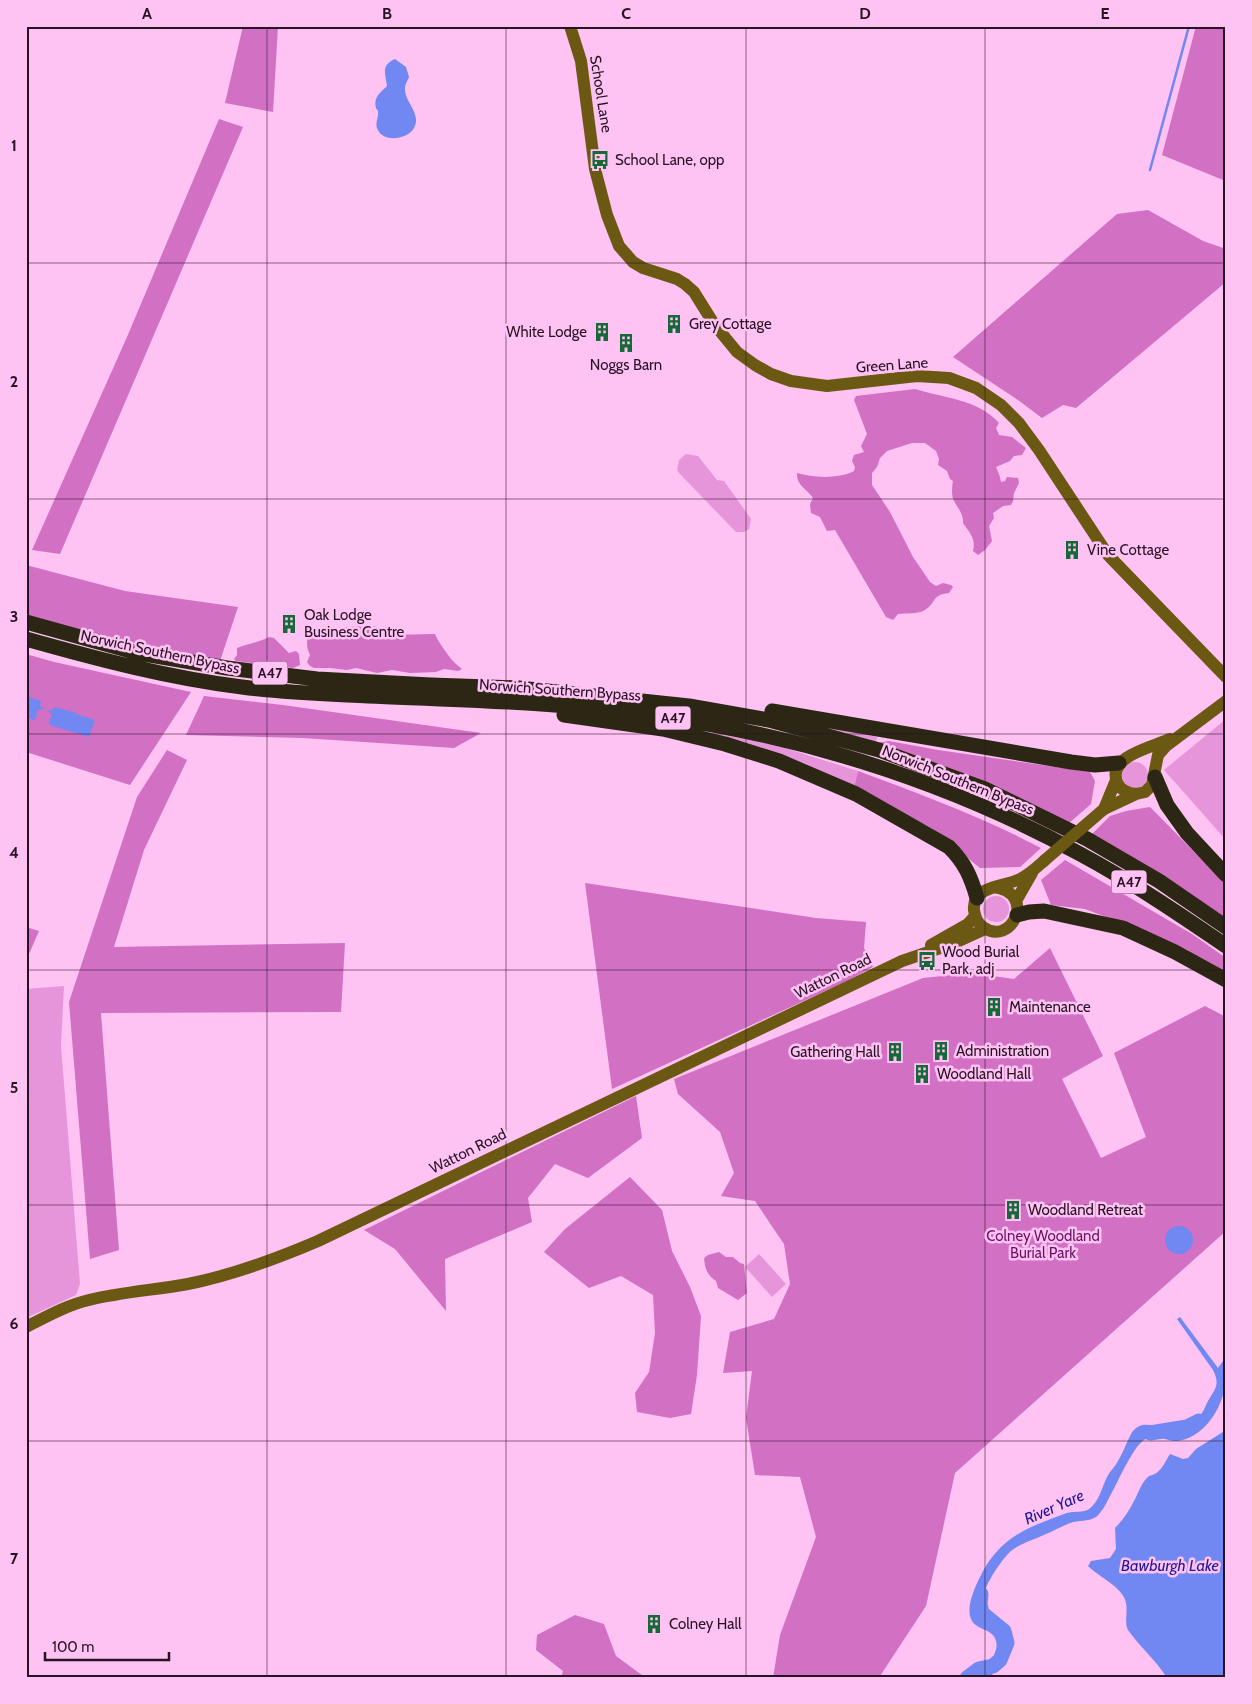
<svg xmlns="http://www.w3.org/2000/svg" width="1252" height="1704" font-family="Cabin,sans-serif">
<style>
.green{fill:#e795da}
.forest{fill:#d270c4}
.water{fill:#7187f2}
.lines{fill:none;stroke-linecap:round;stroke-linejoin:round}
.stream{stroke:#7187f2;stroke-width:2.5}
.river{stroke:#7187f2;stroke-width:15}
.secondary{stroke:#6b5813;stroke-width:12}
.highway{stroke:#2c2714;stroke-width:15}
.secondary-bridge{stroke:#6b5813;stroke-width:12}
.grid{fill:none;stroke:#281325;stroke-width:1;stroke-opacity:0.55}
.labels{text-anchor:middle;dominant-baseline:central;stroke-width:5;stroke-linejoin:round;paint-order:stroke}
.shield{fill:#fec2f3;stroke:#684863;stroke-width:1}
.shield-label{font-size:14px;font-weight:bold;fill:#281325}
.street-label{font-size:15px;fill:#281325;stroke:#fec2f3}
.poi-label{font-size:15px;fill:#281325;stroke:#fec2f3;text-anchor:start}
.park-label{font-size:15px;fill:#6c1263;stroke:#fec2f3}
.water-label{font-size:16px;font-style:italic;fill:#211695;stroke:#fec2f3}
.neatline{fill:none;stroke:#281325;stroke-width:2}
.grid-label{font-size:16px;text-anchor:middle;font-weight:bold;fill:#281325}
</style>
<rect width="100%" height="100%" fill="#fec2f3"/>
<path class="green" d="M 686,454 L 698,456 L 717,480 L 724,481 L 751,519 L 749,529 L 744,532 L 736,532 L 679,473 L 677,470 L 679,460 Z
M 1226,719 L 1226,840 L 1164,770 Z
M 663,724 L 772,744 L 858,771 L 854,788 Z
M 827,726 L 877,737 L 876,743 L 826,729 Z
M1122 775a13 13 0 1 1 26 0a13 13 0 1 1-26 0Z
M983 909a13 13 0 1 1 26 0a13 13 0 1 1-26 0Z
M 64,986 L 61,1046 L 80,1284 L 76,1295 L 26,1318 L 26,989 Z
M 759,1254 L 786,1284 L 772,1297 L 745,1267 Z"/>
<path class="forest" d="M 243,26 L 278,26 L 273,112 L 225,103 Z
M 1196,26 L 1226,26 L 1226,183 L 1223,180 L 1162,155 Z
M 219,119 L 243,127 L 60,554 L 32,550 L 127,337 Z
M 1148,210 L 1203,241 L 1226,249 L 1226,282 L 1076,408 L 1063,405 L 1042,418 L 1018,400 L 953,357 L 1117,214 Z
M 915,389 C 943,398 978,399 999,423 L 996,428 L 999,435 L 1012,437 L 1026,448 L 1022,455 L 1014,456 L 1010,461 L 996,467 L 1000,477 L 1001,482 L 1005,481 L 1007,477 L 1018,478 L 1019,483 L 1014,493 L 1013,501 L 1011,505 L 1003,506 L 993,513 L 994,518 L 989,526 L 992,541 L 985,550 L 978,555 L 973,551 C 976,539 970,533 963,523 C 964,515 958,508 954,501 C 951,495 952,487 953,481 L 950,479 L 947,471 L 938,465 L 939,459 L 936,451 L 925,443 L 912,443 L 887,451 L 880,458 L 877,467 L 872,473 L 872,485 L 890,512 L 913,557 L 930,582 L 936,586 L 943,583 L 951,585 L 953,587 L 949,593 C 930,595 937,604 923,611 C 917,614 906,613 898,614 L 893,620 L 886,617 L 835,530 L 827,531 L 820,517 L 811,513 L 810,504 L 813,498 C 807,489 796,485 797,473 C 813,478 839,479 854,471 L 855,467 L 852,461 L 854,455 L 864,452 L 861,446 L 867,434 L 854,400 L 856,396 Z
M 26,565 L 125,591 L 238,607 L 220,661 L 111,638 L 26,615 Z
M 373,626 L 381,628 L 389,635 L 435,634 C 437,640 451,660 456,664 C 458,666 460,667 462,669 L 458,671 L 444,669 L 436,672 L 410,673 L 392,670 L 377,673 L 356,668 L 347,670 L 330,668 L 314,668 L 310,666 L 307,662 L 310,655 C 306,647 306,639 310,631 L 315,631 L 324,634 L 337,631 L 346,627 Z
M 269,637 L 274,638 L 289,653 L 296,651 L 299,654 L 300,665 L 293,668 L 236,661 L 234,659 L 237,655 L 237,648 C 248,644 259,642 269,637 Z
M 26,654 L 54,662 L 191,692 L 130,785 L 26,752 Z
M 204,696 L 283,705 L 481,733 L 454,748 L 303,738 L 186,735 Z
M 889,741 L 938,750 L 1090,772 L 1095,781 L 1091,804 L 1068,824 L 877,743 Z
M 167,750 L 187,760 L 144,850 L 114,947 L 345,943 L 341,1012 L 101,1013 L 119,1250 L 90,1259 L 69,1002 L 137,797 Z
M 858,771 C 920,794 982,817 1041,848 L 1020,867 L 980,868 L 931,828 L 854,788 Z
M 1150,807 L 1226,884 L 1226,921 L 1091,835 L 1110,816 L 1126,811 Z
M 1065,860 L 1192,934 L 1226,958 L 1226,975 L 1187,950 L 1148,933 L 1085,909 L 1051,905 L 1041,880 Z
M 585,883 L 816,918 L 866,922 L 864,948 L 873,967 L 845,982 L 612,1089 Z
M 26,927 L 39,931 L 26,961 Z
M 1050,948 L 1103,1056 L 1062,1079 L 1101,1158 L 1146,1137 L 1114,1053 L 1205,1006 L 1226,1017 L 1226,1231 L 955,1473 L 926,1606 L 880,1676 L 874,1678 L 773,1678 L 780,1635 L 816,1537 L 800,1477 L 755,1475 L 746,1418 L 752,1371 L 723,1373 L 730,1332 L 774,1319 L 790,1284 L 784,1244 L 755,1201 L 721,1196 L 734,1173 L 720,1132 L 678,1094 L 674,1079 L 923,978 L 972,973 L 1014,979 Z
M 636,1096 L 642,1138 L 588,1178 L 555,1164 L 528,1198 L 532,1222 L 445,1259 L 446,1311 L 395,1249 L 364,1230 Z
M 630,1177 L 662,1210 L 672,1251 L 690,1287 L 701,1316 L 697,1375 L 691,1414 L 670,1418 L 637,1412 L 635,1393 L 649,1372 L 655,1333 L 653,1295 L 621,1276 L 589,1288 L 544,1252 L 565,1229 Z
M 719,1252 L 726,1257 L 733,1257 L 740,1263 L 744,1264 L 747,1293 L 738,1300 L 718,1288 L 716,1281 C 707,1275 705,1269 704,1258 L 708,1255 Z
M 575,1615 L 604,1624 L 616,1656 L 646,1678 L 561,1678 L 563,1671 L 536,1650 L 537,1635 Z"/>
<path class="water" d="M 395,59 L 406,67 L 409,77 C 408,80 405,84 405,88 C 404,102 422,113 414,128 C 408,139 384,143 378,130 C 374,124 379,118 378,111 C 378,110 376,109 376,108 C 373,97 381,92 387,86 C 385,73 381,65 395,59 Z
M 26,696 L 41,701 L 40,706 L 45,709 L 38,710 L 35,720 L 26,718 Z
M 55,707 L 72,712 L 74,711 L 76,714 L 95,720 L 89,737 L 50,725 L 49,723 L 52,714 L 47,711 L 52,710 Z
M1165 1240a14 14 0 1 1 28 0a14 14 0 1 1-28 0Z
M 1180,1317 L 1218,1368 L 1226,1357 C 1226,1368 1227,1380 1224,1391 C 1219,1413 1202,1438 1177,1441 C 1166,1442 1154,1432 1144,1440 C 1132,1448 1117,1484 1109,1498 C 1106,1504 1102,1512 1096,1517 C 1088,1522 1079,1520 1070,1523 C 1062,1526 1054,1531 1046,1534 C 1032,1541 1018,1543 1007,1555 C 997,1566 976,1598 982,1613 C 986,1622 995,1625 1002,1631 C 1015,1643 1000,1667 990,1677 L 956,1678 L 974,1669 L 983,1670 C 994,1662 1004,1641 989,1632 C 983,1628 974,1627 971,1619 C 966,1607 974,1590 979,1579 C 999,1537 1026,1528 1067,1513 C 1073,1511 1084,1513 1089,1509 C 1099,1502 1102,1487 1107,1477 C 1110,1471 1115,1467 1118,1461 C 1123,1453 1126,1443 1131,1434 C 1142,1416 1159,1430 1172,1430 C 1180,1430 1192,1425 1197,1420 C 1202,1415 1205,1407 1208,1401 C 1216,1388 1220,1384 1213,1370 L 1177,1319 Z
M 1226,1430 L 1226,1678 L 1167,1678 C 1156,1660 1140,1647 1128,1630 C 1124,1622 1128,1612 1126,1603 C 1124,1588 1099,1577 1088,1566 L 1091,1561 L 1110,1558 L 1116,1549 L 1115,1528 C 1123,1520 1129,1511 1134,1501 C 1139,1492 1141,1483 1149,1476 C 1161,1474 1164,1463 1170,1454 L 1183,1459 L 1188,1458 L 1196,1449 Z"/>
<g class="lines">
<path class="stream" d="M 1150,170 L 1189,26"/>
<path class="river" d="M 1150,1433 L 1187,1427 L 1199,1421
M 967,1678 L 979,1669 L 993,1666 L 1000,1660 L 1007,1643 L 1004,1631 L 982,1613 L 980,1604 L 981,1594"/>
<path class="secondary" d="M 570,26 L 581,61 L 595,169 L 607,215 L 619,246 L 633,262 L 643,268 L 677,279 L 685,284 L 694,292 L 714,324 L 737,352 L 755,365 L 771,374 L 791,381 L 827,386 L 917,376 L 949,378 L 976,388 L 1001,405 L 1019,423 L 1039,450 L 1108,555 L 1226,677
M 1136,794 C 1127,793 1120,790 1117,782 C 1107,756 1153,747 1170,739
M 1104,809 L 1136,794 L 1145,792 L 1152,785 L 1158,755 L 1166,746 L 1226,701
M 1104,809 L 1116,780
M 994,887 C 1038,893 1011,948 983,927 C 977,923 975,917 974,910 C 972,885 1005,887 1020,879 C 1030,874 1037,867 1045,860
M 1016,901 L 1032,873
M 931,945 L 968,924 L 975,916
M 26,1327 C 46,1317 67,1305 89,1300 C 121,1292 155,1290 188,1284 C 233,1275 276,1259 318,1241 L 902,961 L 952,944 L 985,929"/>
<path class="highway" d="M 26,622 L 138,653 L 227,668 L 317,679 L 431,685 L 519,688 L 689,706 L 769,720 L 879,750 L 985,789 L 1087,839 L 1159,881 L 1226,927
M 26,639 C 97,659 169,678 242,687 C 284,693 326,694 368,696 C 464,700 562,702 658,716 C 806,737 951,783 1082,855 C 1132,882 1179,914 1226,946
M 772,711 L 1071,762 L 1095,765 L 1119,763
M 564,715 L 663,729 L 725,744 L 779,761 L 856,794 L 949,847 C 965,863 971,877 977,898
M 1155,777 L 1167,805 L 1187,833 L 1226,875
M 1017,915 L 1029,912 L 1044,911 L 1123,928 L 1175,952 L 1226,980"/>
<path class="secondary-bridge" d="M 1045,860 L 1104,809"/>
</g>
<path class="grid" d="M 267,26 L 267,1678M 506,26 L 506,1678M 746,26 L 746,1678M 985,26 L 985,1678M 26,263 L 1226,263M 26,499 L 1226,499M 26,734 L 1226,734M 26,970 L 1226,970M 26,1205 L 1226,1205M 26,1441 L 1226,1441"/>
<defs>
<g id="bus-bare" transform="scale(1.5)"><path d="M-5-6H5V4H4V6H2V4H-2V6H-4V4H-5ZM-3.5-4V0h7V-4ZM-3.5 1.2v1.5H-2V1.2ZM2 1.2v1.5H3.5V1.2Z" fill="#166839" stroke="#fec2f3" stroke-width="2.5" paint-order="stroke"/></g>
<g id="building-bare" transform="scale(1.5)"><path d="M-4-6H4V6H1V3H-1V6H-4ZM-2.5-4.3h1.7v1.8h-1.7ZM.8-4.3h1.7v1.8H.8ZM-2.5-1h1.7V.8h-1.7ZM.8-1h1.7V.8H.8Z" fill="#166839" stroke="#fec2f3" stroke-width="2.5" paint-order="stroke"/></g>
</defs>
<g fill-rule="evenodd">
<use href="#bus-bare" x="600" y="160"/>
<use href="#building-bare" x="674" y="324"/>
<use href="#building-bare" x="602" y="332"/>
<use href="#building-bare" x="626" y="343"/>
<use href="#building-bare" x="1072" y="550"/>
<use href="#building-bare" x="289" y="624"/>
<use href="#bus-bare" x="927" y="961"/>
<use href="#building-bare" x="994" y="1007"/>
<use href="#building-bare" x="941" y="1051"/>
<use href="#building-bare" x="895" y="1052"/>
<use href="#building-bare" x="922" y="1074"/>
<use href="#building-bare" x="1013" y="1210"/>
<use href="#building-bare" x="654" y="1624"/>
</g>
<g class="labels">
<g class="shield">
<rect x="252.5" y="661.5" width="35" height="23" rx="4"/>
<rect x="655.5" y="706.5" width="35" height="23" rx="4"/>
<rect x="1111.5" y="870.5" width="35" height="23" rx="4"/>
</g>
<g class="shield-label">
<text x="270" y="673">A47</text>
<text x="673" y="718">A47</text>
<text x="1129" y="882">A47</text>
</g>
<g class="street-label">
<text transform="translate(601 94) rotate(81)">School Lane</text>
<text transform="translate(892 365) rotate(-4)">Green Lane</text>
<text transform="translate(160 652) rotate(12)">Norwich Southern Bypass</text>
<text transform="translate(560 690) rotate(4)">Norwich Southern Bypass</text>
<text transform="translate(958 780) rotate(22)">Norwich Southern Bypass</text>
<text transform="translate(833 976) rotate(-26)">Watton Road</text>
<text transform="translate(468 1151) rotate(-26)">Watton Road</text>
</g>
<g class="poi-label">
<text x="615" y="160">School Lane, opp</text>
<text x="689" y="324">Grey Cottage</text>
<text x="587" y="332" text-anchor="end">White Lodge</text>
<text x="626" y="365" text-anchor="middle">Noggs Barn</text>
<text x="1087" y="550">Vine Cottage</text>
<text x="304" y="615">Oak Lodge<tspan x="304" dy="17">Business Centre</tspan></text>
<text x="942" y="952">Wood Burial<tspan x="942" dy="17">Park, adj</tspan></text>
<text x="1009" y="1007">Maintenance</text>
<text x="956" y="1051">Administration</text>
<text x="880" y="1052" text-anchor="end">Gathering Hall</text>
<text x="937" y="1074">Woodland Hall</text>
<text x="1028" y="1210">Woodland Retreat</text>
<text x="669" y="1624">Colney Hall</text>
</g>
<g class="park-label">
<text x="1043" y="1236">Colney Woodland<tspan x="1043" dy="17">Burial Park</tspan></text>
</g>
<g class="water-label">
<text transform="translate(1054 1507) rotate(-24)">River Yare</text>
<text x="1170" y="1565">Bawburgh Lake</text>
</g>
</g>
<rect width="1252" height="1704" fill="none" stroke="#fec2f3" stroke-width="55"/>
<path d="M45 1652v8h124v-8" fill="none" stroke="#281325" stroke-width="2.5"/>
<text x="52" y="1652" font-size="15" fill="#281325" stroke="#fec2f3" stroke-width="4" paint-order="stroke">100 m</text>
<rect x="28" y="28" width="1196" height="1648" class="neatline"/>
<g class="grid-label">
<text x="147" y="19">A</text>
<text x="387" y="19">B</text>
<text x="626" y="19">C</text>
<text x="865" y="19">D</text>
<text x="1105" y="19">E</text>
<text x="14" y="151">1</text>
<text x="14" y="387">2</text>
<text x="14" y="622">3</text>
<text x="14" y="858">4</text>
<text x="14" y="1093">5</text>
<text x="14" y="1329">6</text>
<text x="14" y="1564">7</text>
</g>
</svg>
